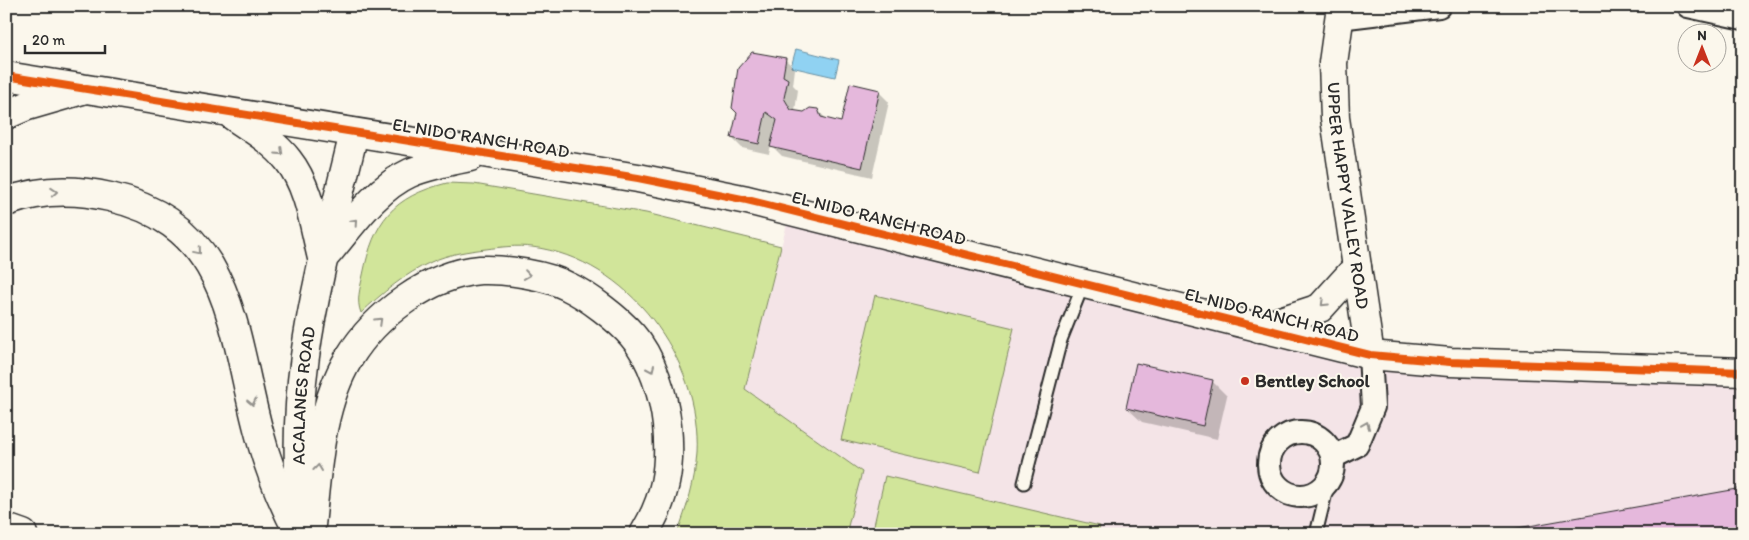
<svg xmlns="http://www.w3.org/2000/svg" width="1749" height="540" font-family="Itim,sans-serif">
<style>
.built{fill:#f4e4e7}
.green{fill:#d1e59a;stroke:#7e8862}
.water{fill:#90d2f2;stroke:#688fa2}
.shadow{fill:#0003}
.building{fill:#e5b8dc;stroke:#2b2b2b}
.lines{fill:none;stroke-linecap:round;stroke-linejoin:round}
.service-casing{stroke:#2b2b2b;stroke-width:15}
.minor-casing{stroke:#2b2b2b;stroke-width:26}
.tertiary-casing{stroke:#2b2b2b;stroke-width:31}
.motorway-casing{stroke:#2b2b2b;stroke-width:31}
.service{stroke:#fbf7ec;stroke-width:11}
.minor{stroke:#fbf7ec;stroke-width:22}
.tertiary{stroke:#fbf7ec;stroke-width:28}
.motorway{stroke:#fbf7ec;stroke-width:28}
.cycleway-casing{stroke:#fbf7ec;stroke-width:11}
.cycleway{stroke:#e8590c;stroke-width:8}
.oneway{stroke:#93918c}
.poi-dot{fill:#c8321e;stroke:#fbf7ec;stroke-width:2}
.labels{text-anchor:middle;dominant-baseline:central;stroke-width:4;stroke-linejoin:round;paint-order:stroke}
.street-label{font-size:18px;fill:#2b2b2b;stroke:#fbf7ec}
.poi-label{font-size:18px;font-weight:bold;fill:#2b2b2b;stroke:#fbf7ec;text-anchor:start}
</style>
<rect width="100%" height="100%" fill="#fbf7ec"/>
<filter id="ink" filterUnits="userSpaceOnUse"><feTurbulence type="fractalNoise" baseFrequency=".02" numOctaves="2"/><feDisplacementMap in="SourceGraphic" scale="10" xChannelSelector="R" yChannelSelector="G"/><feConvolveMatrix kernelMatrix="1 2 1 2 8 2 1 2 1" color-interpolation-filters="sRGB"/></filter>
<g filter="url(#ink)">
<path class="built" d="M 790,212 L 1370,355 L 1743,372 L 1743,534 L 846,534 L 862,472 L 745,389 Z"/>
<path class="green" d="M 447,183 L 474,184 L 646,213 L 781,246 L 745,389 L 862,472 L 846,534 L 677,534 C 687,507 695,482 697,453 C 702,359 628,259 532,247 C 517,245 501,247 486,249 C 468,251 448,254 431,262 C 406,273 381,294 361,313 C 356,300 360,289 363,275 C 374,221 392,197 447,183 Z
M 875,295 L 1014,328 L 980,472 L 841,440 Z
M 885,476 L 1100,526 L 1098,534 L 872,534 Z"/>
<path class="water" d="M 796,49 L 839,60 L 835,77 L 791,67 Z"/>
<path class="shadow" d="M 785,59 L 795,69 L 793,85 L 798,90 L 795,111 L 805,113 L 818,110 L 827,120 L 842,123 L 879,92 L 889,102 L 872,177 L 782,156 L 771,145 L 769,154 L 742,148 L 732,138 Z
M 1137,364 L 1213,382 L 1227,396 L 1217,439 L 1142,422 L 1127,408 Z"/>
<path class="building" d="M 752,52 L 786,58 L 783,76 L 788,79 L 784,98 L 791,110 L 804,112 L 810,108 L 818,109 L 821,117 L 841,122 L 850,83 L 880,90 L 862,168 L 770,147 L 777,120 L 766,112 L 759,144 L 731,138 L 737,113 L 732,108 L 738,68 Z
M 1136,363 L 1213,380 L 1203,426 L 1126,408 Z
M 1743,488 L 1743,534 L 1498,534 L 1501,531 Z"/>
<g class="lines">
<g class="service-casing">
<path id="service" d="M 1024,483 L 1061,340 L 1083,285
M 1316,534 L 1329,481"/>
</g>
<g class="minor-casing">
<path id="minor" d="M 1688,6 L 1743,18
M 1339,18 L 1439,6
M1269 464a32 32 0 1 1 64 0a32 32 0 1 1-64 0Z
M 1333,457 L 1357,445 L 1373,407 L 1370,355"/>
</g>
<g class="tertiary-casing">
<g id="tertiary">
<path id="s1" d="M 1341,6 L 1333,63 L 1335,118 L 1370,355"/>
<path d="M 6,76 L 638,178 L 747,200 L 1370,355 L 1450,362 L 1743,372"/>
<path d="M 233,116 C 252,129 274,142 288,160 C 309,186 314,226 322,258"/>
<path d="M 327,254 C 351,226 375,189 410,173 C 429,165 450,161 470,157"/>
<path d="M 1259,328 L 1320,308 L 1357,267"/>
<path id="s2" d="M 305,534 C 283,388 321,272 354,133"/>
</g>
</g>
<g class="motorway-casing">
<path id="motorway" d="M 6,115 L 27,106 L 82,90
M 6,202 C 40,189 76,189 110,197 C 234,225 232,333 259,432 C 268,468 282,501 299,534
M 6,528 L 23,534
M 310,534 C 317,476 318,409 349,358 C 375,315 430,274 480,270 C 506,269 547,275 569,287 C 588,296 618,319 632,335 C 652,357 664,397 667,425 C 671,468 666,497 644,534"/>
</g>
<use href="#service" class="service"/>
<use href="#minor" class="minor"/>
<use href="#tertiary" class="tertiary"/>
<use href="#motorway" class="motorway"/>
<g class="cycleway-casing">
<path id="cycleway" d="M 6,76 L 638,178 L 747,200 L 1370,355 L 1450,362 L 1743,372"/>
</g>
<use href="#cycleway" class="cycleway"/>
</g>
<defs><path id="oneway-chevron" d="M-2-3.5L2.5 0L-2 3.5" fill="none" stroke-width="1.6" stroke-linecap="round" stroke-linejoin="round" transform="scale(1.25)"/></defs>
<g class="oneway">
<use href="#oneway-chevron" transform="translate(280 152) rotate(44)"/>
<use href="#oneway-chevron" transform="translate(54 192) rotate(-4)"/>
<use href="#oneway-chevron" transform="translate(354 222) rotate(-49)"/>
<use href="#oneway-chevron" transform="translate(198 251) rotate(50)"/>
<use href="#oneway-chevron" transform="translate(527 275) rotate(8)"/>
<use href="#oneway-chevron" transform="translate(1324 303) rotate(136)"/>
<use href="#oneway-chevron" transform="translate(379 321) rotate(-44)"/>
<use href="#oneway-chevron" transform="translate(651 369) rotate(66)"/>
<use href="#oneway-chevron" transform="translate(252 402) rotate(78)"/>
<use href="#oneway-chevron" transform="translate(1366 425) rotate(-68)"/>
<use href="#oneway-chevron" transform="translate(318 468) rotate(-83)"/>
</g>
</g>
<circle class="poi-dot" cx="1245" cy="381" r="5"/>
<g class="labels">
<g class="street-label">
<text transform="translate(481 138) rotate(9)">EL NIDO RANCH ROAD</text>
<text stroke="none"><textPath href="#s1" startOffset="191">UPPER HAPPY VALLEY ROAD</textPath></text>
<text transform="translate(879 218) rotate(14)">EL NIDO RANCH ROAD</text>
<text transform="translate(1272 315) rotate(14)">EL NIDO RANCH ROAD</text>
<text stroke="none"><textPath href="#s2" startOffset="139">ACALANES ROAD</textPath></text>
</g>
<g class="poi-label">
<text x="1255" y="381">Bentley School</text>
</g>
</g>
<rect width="1749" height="540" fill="none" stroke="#fbf7ec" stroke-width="25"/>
<rect x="12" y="12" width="1724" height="515" fill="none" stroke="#2b2b2b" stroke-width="2" filter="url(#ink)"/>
<g transform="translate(1702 48)"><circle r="24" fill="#fbf7ec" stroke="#a8a59f"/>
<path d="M0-4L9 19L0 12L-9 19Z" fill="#c8321e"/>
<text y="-8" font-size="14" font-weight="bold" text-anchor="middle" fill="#2b2b2b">N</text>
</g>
<path d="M25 45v8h80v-8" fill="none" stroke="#2b2b2b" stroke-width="2.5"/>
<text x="32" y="45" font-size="15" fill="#2b2b2b" stroke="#fbf7ec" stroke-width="4" paint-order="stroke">20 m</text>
</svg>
